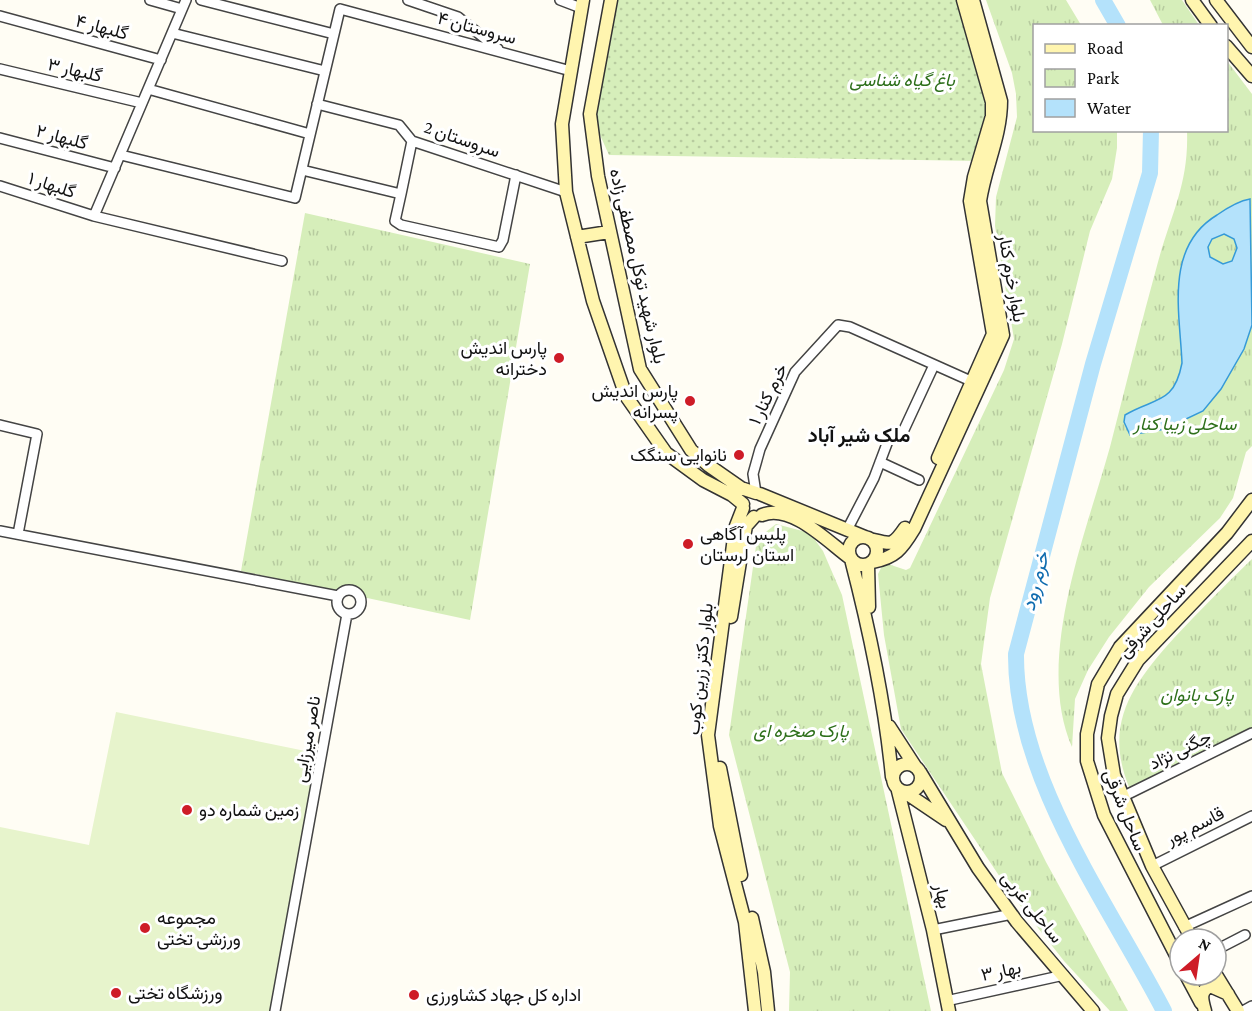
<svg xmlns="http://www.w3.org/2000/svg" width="1252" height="1011" font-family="'Crimson Pro',Vazirmatn,serif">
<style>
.park{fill:url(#park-tufts)}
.garden{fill:url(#garden-dots)}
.pitch{fill:#e7f4cc}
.water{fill:#b4e2fb;stroke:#359ad8;stroke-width:1.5;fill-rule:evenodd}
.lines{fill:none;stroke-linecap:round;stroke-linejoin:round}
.river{stroke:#b4e2fb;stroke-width:16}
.street-casing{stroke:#444;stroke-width:12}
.secondary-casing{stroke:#333;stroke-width:15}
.street{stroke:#fff;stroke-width:9}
.secondary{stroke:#fff5af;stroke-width:12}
.poi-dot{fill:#ce1c27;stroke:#fff;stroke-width:2}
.labels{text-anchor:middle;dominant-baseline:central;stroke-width:6;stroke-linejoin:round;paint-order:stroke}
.street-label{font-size:18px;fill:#111;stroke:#fff}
.park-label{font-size:18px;font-style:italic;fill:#2d6f1a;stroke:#fff}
.poi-label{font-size:18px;fill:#111;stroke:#fff;text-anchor:start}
.neighbourhood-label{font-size:20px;font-weight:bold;fill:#111;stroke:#fff}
.water-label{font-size:20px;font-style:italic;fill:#0e6baf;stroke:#fff}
</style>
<defs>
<pattern id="park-tufts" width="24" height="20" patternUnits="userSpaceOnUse" patternTransform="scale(1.5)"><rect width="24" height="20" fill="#d6eeba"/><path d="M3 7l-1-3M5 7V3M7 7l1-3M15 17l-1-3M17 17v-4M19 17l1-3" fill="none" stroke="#b7cb9f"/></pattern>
<pattern id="garden-dots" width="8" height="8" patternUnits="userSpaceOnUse" patternTransform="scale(1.5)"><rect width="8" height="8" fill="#d6eeba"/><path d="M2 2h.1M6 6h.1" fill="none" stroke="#b7cb9f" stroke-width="1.8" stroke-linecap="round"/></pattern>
</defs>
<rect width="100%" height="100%" fill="#fffdf4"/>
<path class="park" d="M 986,0 L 1066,0 L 1081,25 L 1034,26 L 1034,130 L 1117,131 L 1117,148 L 1112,179 L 1090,231 L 1062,344 L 990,598 L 981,664 L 1002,773 L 1046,862 L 1128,1011 L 1110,1011 L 1064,961 L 1012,895 L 901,729 L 884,635 L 878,574 L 882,566 L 888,564 L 906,570 L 910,568 L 1004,370 L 1014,339 L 995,226 L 996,197 L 1017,117 L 1016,94 L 1012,73 Z
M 1150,0 L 1182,0 L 1199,25 L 1163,25 Z
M 1227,61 L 1252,94 L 1252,446 L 1246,452 L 1233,498 L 1220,518 L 1149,587 L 1109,637 L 1088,670 L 1075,699 L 1072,747 C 1034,660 1086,534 1110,447 C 1126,385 1141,323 1158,262 C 1171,214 1189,183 1187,131 L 1226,130 Z
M 305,213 L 530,264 L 470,620 L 241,571 Z
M 776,524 L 810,533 L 823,551 L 842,595 L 931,1011 L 789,1011 L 790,972 L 729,735 L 757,539 Z
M 1252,559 L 1252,729 L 1129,787 C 1103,723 1133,684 1174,638 C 1199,611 1225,585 1252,559 Z"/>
<path class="garden" d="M 613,0 L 962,0 L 992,102 L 980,161 L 609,155 L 592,117 Z"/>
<path class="pitch" d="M 116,712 L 325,755 L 274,1011 L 0,1011 L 0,827 L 89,845 Z"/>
<path class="water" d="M 1250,199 L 1252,325 L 1244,349 L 1221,389 L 1203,411 L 1165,429 L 1130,435 L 1124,422 L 1125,415 C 1155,397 1174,405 1182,363 C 1180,313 1164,247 1217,215 C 1227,208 1238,201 1250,199 ZM 1224,234 L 1234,239 L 1237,248 L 1232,261 L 1223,264 L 1210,257 L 1208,247 L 1212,239 Z"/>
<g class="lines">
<path class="river" d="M 1103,0 L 1118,26
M 1151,130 L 1150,173 L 1093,364 L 1016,654 C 1015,778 1108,903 1164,1011"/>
<g class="street-casing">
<path id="street" d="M 150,0 L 182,9
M 201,0 L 334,34
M 408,0 L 458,17 L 498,49
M 560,0 L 581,8
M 0,16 L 161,60
M 172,33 L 325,71
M 0,69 L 142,103
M 148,89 L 310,134
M 317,104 L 399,125 L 412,141 L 566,192
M 0,138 L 115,168
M 121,155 L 295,198 L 340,9 L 571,71
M 302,170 L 401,194 L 412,141
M 0,186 L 94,216 L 282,261
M 401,194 L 395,221 L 401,225 L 499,247 L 503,240 L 516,175
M 94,216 L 186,0
M 0,425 L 37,434 L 18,534
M 880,462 L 919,480
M 756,493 L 753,474 L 760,449 L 795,372 L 838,325 L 850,327 L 973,382
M 847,530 L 874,478 L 891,433 L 902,434 L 934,365
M 0,531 L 338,596
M337 602a12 12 0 1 1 24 0a12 12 0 1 1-24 0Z
M 1122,797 L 1252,733
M 1152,866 L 1252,816
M 1184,927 L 1252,896
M 933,930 L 1012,914
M 1216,950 L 1245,935
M 946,1001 L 1064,975
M 275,1011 L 347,614
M 1243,1011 L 1252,1006"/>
</g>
<g class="secondary-casing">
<path id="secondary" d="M 583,0 L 562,124 L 566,192 L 593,301 L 626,396 L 666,453 L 703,480 L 732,495 L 743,504
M 611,0 L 590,114 L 598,176 L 640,369 L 691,450 L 708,465 L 741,488 L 756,493
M 1192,0 L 1211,26
M 1216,0 L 1252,47
M 1226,46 L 1252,76
M 577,237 L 609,232
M 938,458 L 993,334 L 970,201 L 974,177 L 992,116 L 992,102 L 963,0
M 760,494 L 865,537
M 743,508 L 736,526 L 733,545 L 708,735 L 720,826 L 745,922 L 755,1011
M 762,515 C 791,503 828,542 850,558
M849 551a14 14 0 1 1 28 0a14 14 0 1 1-28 0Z
M 870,539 C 891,544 892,547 905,528
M 851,559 C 870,632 885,703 892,777
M 872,562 C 895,558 902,549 914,529 L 1003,335 L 980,201 C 985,167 1001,136 1001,101 L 973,0
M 868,565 L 869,607
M 731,617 L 744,537 L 746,526 L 754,517
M 889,726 L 915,766
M893 778a14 14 0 1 1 28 0a14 14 0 1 1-28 0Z
M 720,768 L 741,875
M 920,772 L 978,868 L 1017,922 L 1093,1011
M 898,791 L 933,930 L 949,1011
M 906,793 L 946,820
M 752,918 L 764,972 L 768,1011
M 1192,939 L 1152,866 L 1114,775 L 1108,738 L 1111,716 L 1117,694 L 1138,660 L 1252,541
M 1180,963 L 1104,815 L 1087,761 L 1087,734 L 1098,684 L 1120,647 L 1227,533 L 1252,500
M 1186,975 L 1201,1003
M 1216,975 L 1238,1011
M 1205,1011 C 1202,1000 1199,992 1210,986 L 1228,994"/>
</g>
<use href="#street" class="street"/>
<use href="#secondary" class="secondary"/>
</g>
<g class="poi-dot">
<circle cx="559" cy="358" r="6"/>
<circle cx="690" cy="401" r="6"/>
<circle cx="739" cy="455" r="6"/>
<circle cx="688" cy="544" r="6"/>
<circle cx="187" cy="810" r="6"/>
<circle cx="145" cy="928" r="6"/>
<circle cx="116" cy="993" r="6"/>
<circle cx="414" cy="995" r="6"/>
</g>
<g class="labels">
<g class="street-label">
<text transform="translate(102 27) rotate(15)">گلبهار ۴</text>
<text transform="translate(477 28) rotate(15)">سروستان ۴</text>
<text transform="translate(75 70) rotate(13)">۳ گلبهار</text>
<text transform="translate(62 137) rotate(15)">گلبهار ۲</text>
<text transform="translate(462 139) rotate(19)">سروستان 2</text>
<text transform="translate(52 185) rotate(18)">گلبهار ۱</text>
<text transform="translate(638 266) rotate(77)">بلوار شهید توکل مصطفی زاده</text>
<text transform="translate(1012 278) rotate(80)">بلوار خرم کنار</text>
<text transform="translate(768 394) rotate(-64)">خرم کنار ۱</text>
<text transform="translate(1152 621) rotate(-48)">ساحلی شرقی</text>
<text transform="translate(700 669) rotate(-84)">بلوار دکتر زرین کوب</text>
<text transform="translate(307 739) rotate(-80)">ناصر میرزایی</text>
<text transform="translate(1180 750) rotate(-26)">چگنی نژاد</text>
<text transform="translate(1125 810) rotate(68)">ساحل شرقی</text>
<text transform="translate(1195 826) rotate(-27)">قاسم پور</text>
<text transform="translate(943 896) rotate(77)">بهار</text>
<text transform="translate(1032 907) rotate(51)">ساحلی غربی</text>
<text transform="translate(1001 971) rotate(-12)">بهار ۳</text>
</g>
<g class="park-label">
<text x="902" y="80">باغ گیاه شناسی</text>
<text x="1185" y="424">ساحلی زیبا کنار</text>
<text x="1197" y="695">پارک بانوان</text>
<text x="801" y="731">پارک صخره ای</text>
</g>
<g class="poi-label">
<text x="547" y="348" text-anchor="end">پارس اندیش<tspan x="547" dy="21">دخترانه</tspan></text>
<text x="678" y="391" text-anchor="end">پارس اندیش<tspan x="678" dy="21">پسرانه</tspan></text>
<text x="727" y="455" text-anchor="end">نانوایی سنگک</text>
<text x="700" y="534">پلیس آگاهی<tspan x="700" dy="21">استان لرستان</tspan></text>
<text x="199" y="810">زمین شماره دو</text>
<text x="157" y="918">مجموعه<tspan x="157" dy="21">ورزشی تختی</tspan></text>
<text x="128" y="993">ورزشگاه تختی</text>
<text x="426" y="995">اداره کل جهاد کشاورزی</text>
</g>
<g class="neighbourhood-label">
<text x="859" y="435">ملک شیر آباد</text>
</g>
<g class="water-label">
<text transform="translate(1035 581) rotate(-75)">خرم رود</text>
</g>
</g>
<rect x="1033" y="24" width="195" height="108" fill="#ffffff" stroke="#a0a0a0" stroke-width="1.5"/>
<rect x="1045" y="44" width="30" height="9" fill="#fff5af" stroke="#a0a0a0" stroke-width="1.5"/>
<text x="1087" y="54" font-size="18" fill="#111111">Road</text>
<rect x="1045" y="69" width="30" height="18" fill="url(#park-tufts)" stroke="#a0a0a0" stroke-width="1.5"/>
<text x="1087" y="84" font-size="18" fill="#111111">Park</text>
<rect x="1045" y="99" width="30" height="18" fill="#b4e2fb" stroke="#a0a0a0" stroke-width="1.5"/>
<text x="1087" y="114" font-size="18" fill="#111111">Water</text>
<g transform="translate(1198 957) rotate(29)"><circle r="28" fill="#ffffff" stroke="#a0a0a0" stroke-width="1.5"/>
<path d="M0-4.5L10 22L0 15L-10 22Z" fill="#ce1c27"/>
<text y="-9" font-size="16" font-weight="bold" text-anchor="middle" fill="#111111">N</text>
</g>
</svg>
